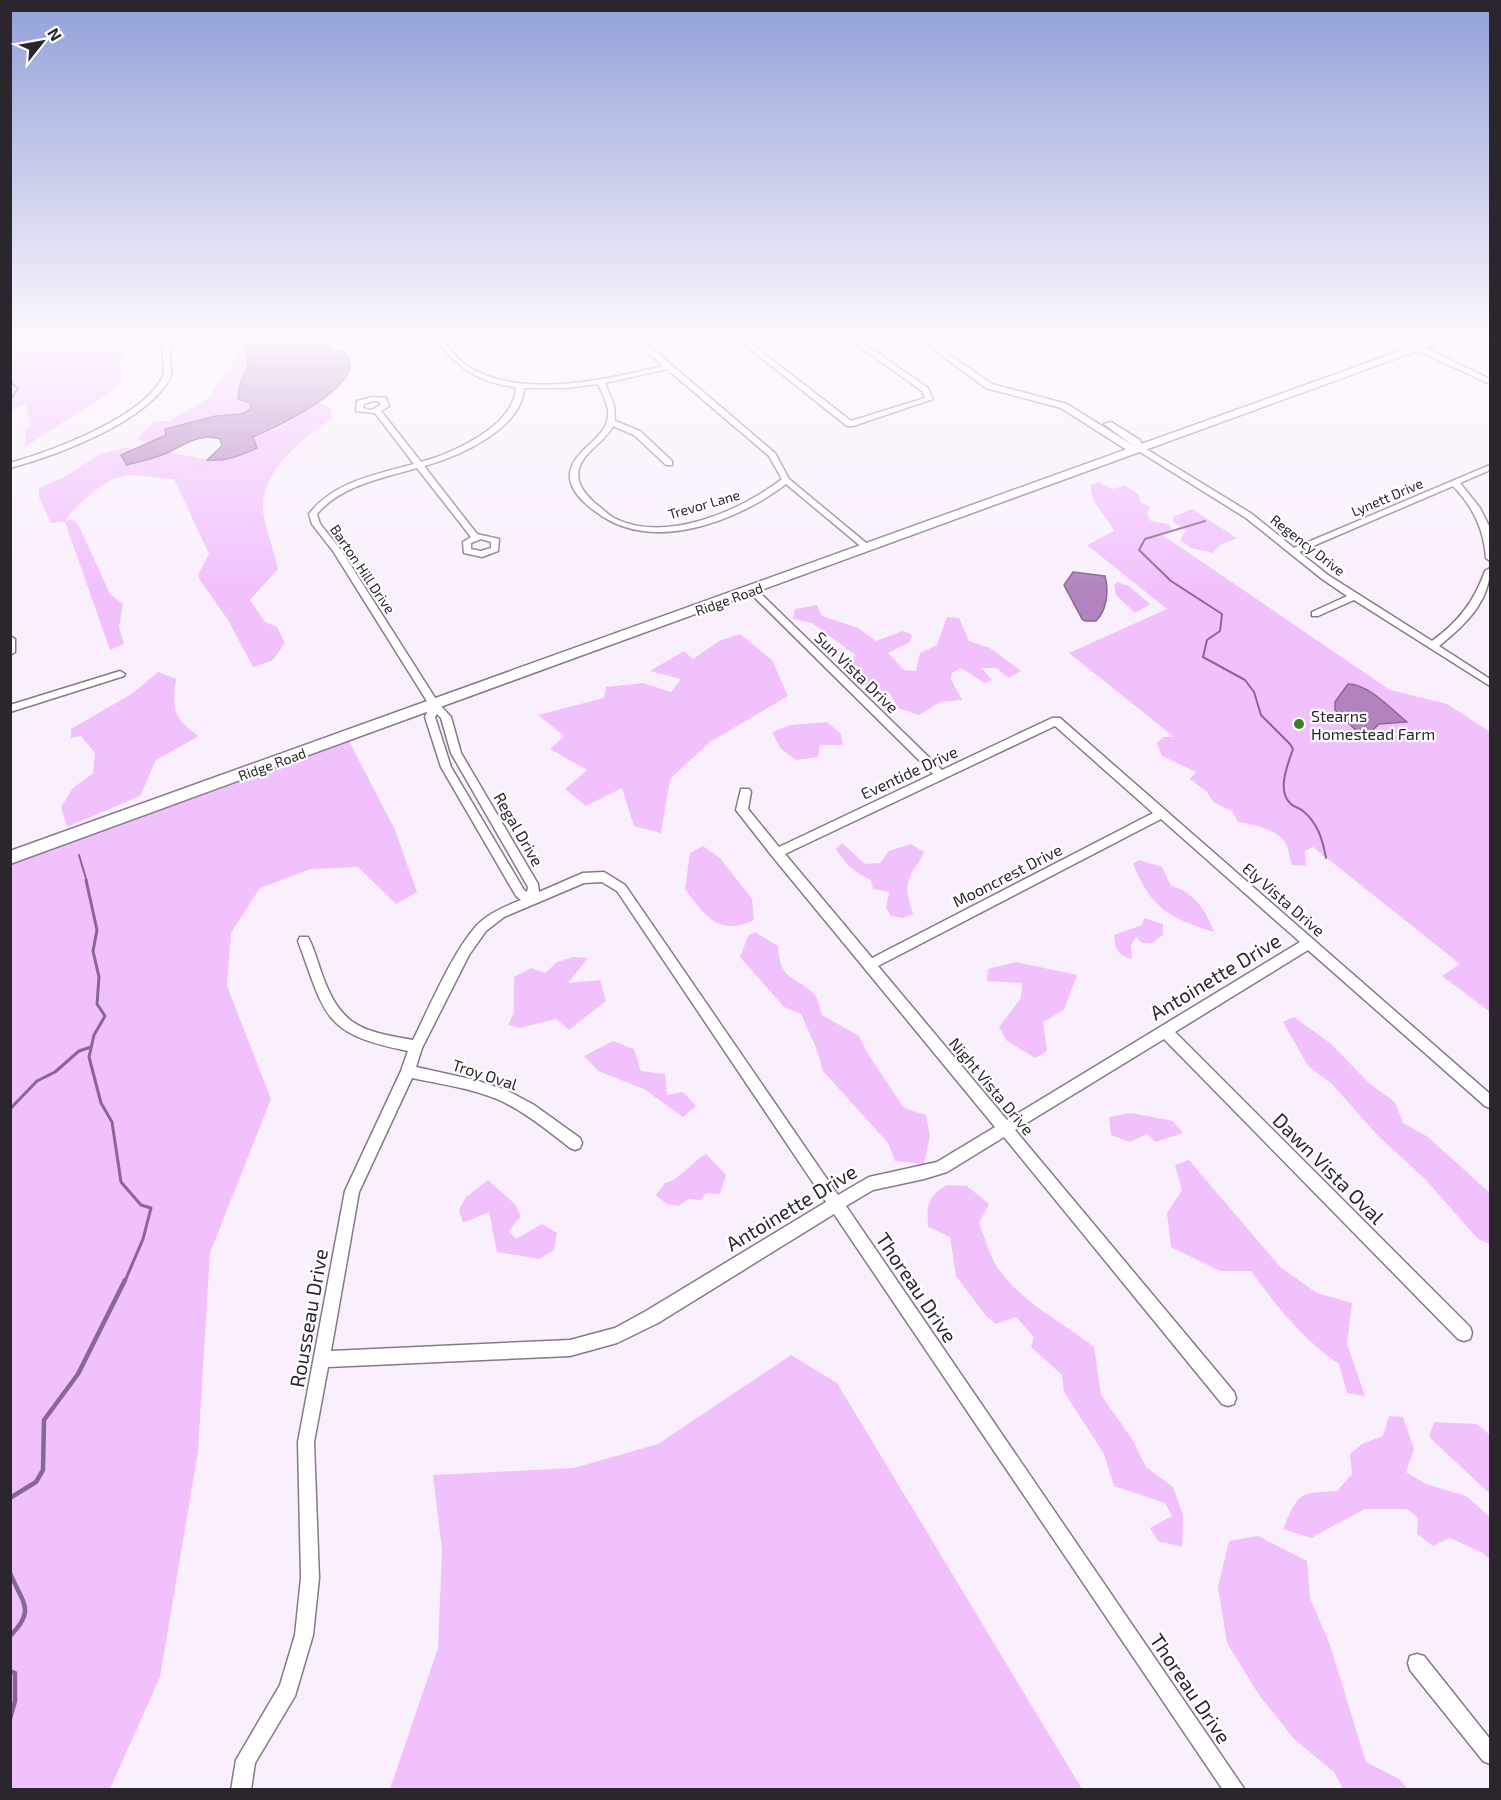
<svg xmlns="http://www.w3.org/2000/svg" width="1501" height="1800" font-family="'Exo 2',sans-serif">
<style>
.green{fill:#f1c1fe;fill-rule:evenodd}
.water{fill:#b183bf;stroke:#896793;stroke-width:1.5}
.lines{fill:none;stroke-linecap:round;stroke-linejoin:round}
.stream-far2{stroke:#896793;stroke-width:2}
.stream-far1{stroke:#896793;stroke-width:3}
.stream{stroke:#896793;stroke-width:4.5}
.street-casing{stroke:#87788c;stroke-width:3}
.secondary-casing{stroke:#87788c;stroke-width:4}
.primary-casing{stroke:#87788c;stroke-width:3}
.street{fill:#fff;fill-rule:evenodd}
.secondary{fill:#fff;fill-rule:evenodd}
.primary{fill:#fff;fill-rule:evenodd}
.poi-dot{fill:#3b7f22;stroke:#fff;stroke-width:2}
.labels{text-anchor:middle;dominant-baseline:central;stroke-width:4.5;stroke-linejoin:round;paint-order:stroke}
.far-street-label{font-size:14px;fill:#2b252d;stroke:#fff}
.street-label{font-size:16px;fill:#2b252d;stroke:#fff}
.poi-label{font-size:16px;fill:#2b252d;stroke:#fff;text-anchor:start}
.near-street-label{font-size:20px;fill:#2b252d;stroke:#fff}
</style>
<rect width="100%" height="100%" fill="#faf0fd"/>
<path class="green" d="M 11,338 L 121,338 L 125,353 L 120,361 C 125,375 123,380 113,390 L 25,447 L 26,429 L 31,425 L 25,403 L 11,411 Z
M 222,338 L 254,338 L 246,347 L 248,366 L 240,384 L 251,409 L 242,414 L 216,416 L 165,429 L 166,434 L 148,443 L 137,439 L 154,421 L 169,421 L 212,396 C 216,381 230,368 237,354 L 219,350 L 218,340 Z
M 317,402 L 331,408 L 332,419 C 300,440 256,474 264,518 C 268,535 274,552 278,569 L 250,600 L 265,622 L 277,627 L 285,643 L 273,660 L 253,667 L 228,620 L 200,580 L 198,575 L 209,554 L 174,479 C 157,480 135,472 119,477 C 103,481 74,507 65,521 L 73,519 L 78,524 L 110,594 L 123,604 L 119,627 L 124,644 L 110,650 L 65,522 L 51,523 L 39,497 L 39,488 L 68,475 L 100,454 L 128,447 L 132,451 L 121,455 L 127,465 L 169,452 L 207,460 L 284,425 Z
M 1099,482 L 1113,489 L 1125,485 L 1139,495 L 1140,502 L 1150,507 L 1147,514 L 1151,521 L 1169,524 L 1171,529 L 1161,534 L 1390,690 L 1447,704 L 1490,732 L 1490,1012 L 1442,976 L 1460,964 L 1313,847 L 1305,851 L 1306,866 L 1292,865 C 1289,858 1289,847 1285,842 C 1275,828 1253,825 1238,822 L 1232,811 L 1213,802 L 1207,792 L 1190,779 L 1196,772 L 1162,756 L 1157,743 L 1163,737 L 1174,737 L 1069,653 L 1167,609 L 1087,545 L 1114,531 C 1107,515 1089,503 1091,485 ZM 1354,684 L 1371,694 L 1406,722 L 1379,724 L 1373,728 Z
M 1192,509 L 1237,538 L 1220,545 L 1213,553 L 1191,548 L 1180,540 L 1186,530 L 1173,522 L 1173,517 Z
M 1117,582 L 1129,586 L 1150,604 L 1135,613 L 1116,595 L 1114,585 Z
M 817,605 L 822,616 L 858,628 L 876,641 L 903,631 L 912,635 L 910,642 L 888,653 L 904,670 L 916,671 L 920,653 L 937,645 L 947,617 L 959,618 L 969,641 L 990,648 L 1021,671 L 1009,678 L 996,668 L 982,668 L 992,680 L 985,683 L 961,668 L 952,673 L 951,679 L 962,700 L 940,702 L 919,715 L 898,708 L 889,692 C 870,690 858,684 848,669 L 855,655 L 812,623 L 793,619 L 795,609 Z
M 740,634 L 772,660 L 788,696 L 710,742 L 670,779 L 661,833 L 634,826 L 622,788 L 586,806 L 565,789 L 587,770 L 550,749 L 564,736 L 538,715 L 604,698 L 606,687 L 643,683 L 671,692 L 681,679 L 650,671 L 684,651 L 693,659 L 719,641 Z
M 158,672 L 176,679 C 172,708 173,719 199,736 L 156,760 L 140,796 L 67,827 L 61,807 L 73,788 L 93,773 L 95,753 L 81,736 L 71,738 L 71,729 L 133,693 Z
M 827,722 L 841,734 L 843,745 L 820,745 L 818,757 L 796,760 L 781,749 L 772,732 L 791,725 Z
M 349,741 L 395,830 L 417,892 L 396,904 L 358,867 L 311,869 L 260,888 L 231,933 L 227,986 L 271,1099 L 210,1253 L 198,1452 L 160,1677 L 110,1789 L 11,1789 L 11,865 Z
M 842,843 L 865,864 L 880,863 L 889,851 L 911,844 L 924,852 C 921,861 916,865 912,872 C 903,887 909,899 913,914 L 902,918 L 891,916 L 886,908 L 889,892 L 873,889 L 871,880 C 855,873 846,865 836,849 Z
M 703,846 L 720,858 L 752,899 L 754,920 C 719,937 705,916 685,889 L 690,853 Z
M 1139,860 L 1162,867 L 1171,886 C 1193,891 1207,911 1214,932 C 1169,918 1152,909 1133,864 Z
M 1144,918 L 1163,924 L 1163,935 L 1152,943 L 1142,943 L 1136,937 L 1131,946 L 1132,959 C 1118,956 1115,949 1114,935 L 1142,925 Z
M 755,932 L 778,946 C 780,981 792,974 813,993 C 818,997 820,1008 822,1015 L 859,1036 L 868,1054 L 904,1108 L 926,1115 L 930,1136 L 924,1164 L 895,1161 L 888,1143 L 823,1071 L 817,1050 L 801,1014 L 784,1007 L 740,957 L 748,936 Z
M 573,957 L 588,958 L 568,983 L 600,980 L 606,1001 L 569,1030 L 556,1019 L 520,1028 L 508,1025 L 514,1012 L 514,977 L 531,968 L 545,973 L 557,962 Z
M 1016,962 L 1077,975 L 1064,1010 L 1043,1022 L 1047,1051 L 1035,1058 L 1006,1040 L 999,1027 L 1021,998 L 1022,983 L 987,981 L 988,969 Z
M 1294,1017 L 1330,1043 L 1370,1084 L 1395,1102 L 1403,1123 L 1428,1137 L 1490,1193 L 1490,1244 L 1478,1239 L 1425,1179 L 1378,1136 L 1332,1084 L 1308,1066 L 1283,1022 Z
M 613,1041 L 634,1049 L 641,1071 L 665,1074 L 667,1095 L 683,1092 L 696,1106 L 683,1117 L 644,1089 L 598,1071 L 584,1056 Z
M 1131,1113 L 1173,1121 L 1183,1133 L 1155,1142 L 1147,1134 L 1130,1142 L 1111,1135 L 1109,1117 Z
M 706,1154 L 726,1175 L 720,1194 L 706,1193 L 701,1200 L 688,1199 L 679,1206 L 667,1204 L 656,1195 L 665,1183 C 680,1180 691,1162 706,1154 Z
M 1189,1160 L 1280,1267 L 1317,1293 L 1352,1303 L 1347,1344 L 1365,1396 L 1347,1393 L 1339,1364 C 1302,1339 1277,1307 1251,1271 L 1220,1271 L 1171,1247 L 1167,1213 L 1182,1190 L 1175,1165 Z
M 488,1180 L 515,1204 L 521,1216 L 509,1231 L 516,1239 L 542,1224 L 557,1233 L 554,1250 L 539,1259 L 497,1252 L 489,1212 L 463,1223 L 459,1210 L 466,1197 Z
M 947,1185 L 967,1186 L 989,1204 L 979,1223 C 984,1235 988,1250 994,1262 C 1016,1300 1061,1321 1094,1347 L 1101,1395 L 1132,1439 L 1146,1467 L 1173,1487 L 1183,1515 L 1182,1547 L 1158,1541 L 1150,1528 L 1172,1516 L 1165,1503 L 1114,1486 L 1104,1454 L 1064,1392 L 1062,1375 L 1031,1347 L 1034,1337 L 1016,1317 L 996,1324 L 986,1316 L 956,1276 L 950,1237 L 928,1227 C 927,1205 927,1197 947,1185 Z
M 791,1355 L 837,1383 L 1082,1789 L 390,1789 L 438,1648 L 442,1550 L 433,1475 L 574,1468 L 658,1444 Z
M 1389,1416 L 1403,1417 L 1414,1449 L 1406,1472 L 1426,1484 L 1466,1496 L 1490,1517 L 1490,1560 L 1483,1553 L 1450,1538 L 1433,1546 L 1417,1534 L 1418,1518 L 1407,1509 L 1365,1509 L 1311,1538 L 1283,1529 C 1299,1492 1298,1493 1337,1491 L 1352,1474 L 1350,1454 L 1362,1444 L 1383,1436 Z
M 1434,1422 L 1477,1424 L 1490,1435 L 1490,1494 L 1429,1437 Z
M 1258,1536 L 1307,1561 L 1310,1598 L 1330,1645 L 1366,1762 L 1399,1779 L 1408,1789 L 1343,1789 L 1334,1772 L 1294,1739 L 1259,1695 L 1227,1643 L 1218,1587 L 1229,1541 Z"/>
<path class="water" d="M 254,338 L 322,338 L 332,351 L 344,351 C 347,356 351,361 350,368 C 344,394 277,427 253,437 L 257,448 C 239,456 226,462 207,460 L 222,446 L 220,439 C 200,433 186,444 169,452 C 157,458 141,461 127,465 L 121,455 L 166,435 L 165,429 L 216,416 L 242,414 L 251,409 L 250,403 L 238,399 L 240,384 L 248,366 L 246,347 Z
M 1073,572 L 1105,576 C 1109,591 1107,610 1096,621 L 1085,621 L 1082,619 L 1064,585 Z
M 1348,684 C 1369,684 1392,710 1407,722 L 1379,724 L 1364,738 L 1335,710 L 1335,702 Z"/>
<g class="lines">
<path class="stream-far2" d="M 10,381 L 18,389 L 10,400
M 1205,521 L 1145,539 L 1139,550 L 1171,581 L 1222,614 L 1220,631 L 1207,640 L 1203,657 L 1245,680 L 1254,692 L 1261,715 L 1290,744 L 1293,749 C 1288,764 1276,791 1291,804 C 1294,807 1300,808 1303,811 C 1318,823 1323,841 1326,858
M 79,855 L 87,882"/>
<path class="stream-far1" d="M 86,880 L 97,930 L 93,951 L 99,977 L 97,1004 L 105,1016 L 94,1035 L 89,1057 L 101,1103 L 112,1122 L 121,1182 L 141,1205 L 151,1208 L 143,1239 L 125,1281
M 10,1109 L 37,1081 L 55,1072 L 79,1051 L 91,1047"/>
<path class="stream" d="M 10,1498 L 36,1482 L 43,1470 L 44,1420 L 78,1374 L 125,1280
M 10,1573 C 23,1604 36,1610 10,1636
M 10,1671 L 15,1673 L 15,1701 L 10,1719"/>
<g class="street-casing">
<path id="street" d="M 169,338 L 176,338 C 174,342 170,347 170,351 C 168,360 174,369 170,378 C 147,422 56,456 10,468 L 10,463 C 52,451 142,418 162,378 C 167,369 161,360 163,351 C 163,347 167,342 169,338 Z
M 434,338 L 441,338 C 449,348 456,358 466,365 C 517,400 607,380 663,366 L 632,338 L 640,338 L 775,453 L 789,479 L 871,547 L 867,550 L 864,549 L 786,484 C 736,522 650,555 595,511 C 585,504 572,492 570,479 C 567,449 612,440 608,410 C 606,401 602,392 598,384 L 566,388 L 524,388 C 522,429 458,457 424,466 L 477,534 L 499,539 L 498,551 L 482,557 L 464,553 L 463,542 L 471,537 L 417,468 C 383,478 341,485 317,514 L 320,524 L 341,550 L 439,704 L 451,717 L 461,753 L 538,884 L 539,892 L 583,873 L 604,872 L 625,885 L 838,1195 L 869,1177 L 937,1162 L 995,1127 L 772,856 L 736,810 L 741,789 L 749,789 L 751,792 L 748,809 L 779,847 L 933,774 L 749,592 L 749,588 L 755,588 L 942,770 L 1052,718 L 1060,718 L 1490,1094 L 1490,1108 L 1485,1106 L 1308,950 L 1175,1032 L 1470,1327 L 1472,1333 L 1470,1339 L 1464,1341 L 1458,1339 L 1164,1039 L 1015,1130 L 1234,1392 L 1236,1398 L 1234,1404 L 1228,1406 L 1222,1404 L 1004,1137 L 947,1172 L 924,1179 L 873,1190 L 846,1206 L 1245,1790 L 1223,1790 L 834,1214 L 658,1323 L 617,1343 L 570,1356 L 328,1367 L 314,1442 L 319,1578 L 313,1635 L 295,1696 L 255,1763 L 251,1790 L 231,1790 L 236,1760 L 280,1685 L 295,1635 L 301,1578 L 298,1442 L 345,1191 L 401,1071 L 408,1051 C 322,1034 326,1016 298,941 L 300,937 L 308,937 C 315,950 318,964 323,977 C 342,1028 363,1031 413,1040 C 430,1006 452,953 477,925 C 489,913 506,906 521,900 L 516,896 L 441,767 L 425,717 L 430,706 L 333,551 L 312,524 L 309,514 C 333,482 377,474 414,464 L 375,413 L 356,411 L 357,401 L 372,397 L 386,398 L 389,406 L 381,411 L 421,462 C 453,453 515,426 516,387 C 478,383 457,367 434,338 ZM 667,369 L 769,456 L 782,479 C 740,511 666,544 614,518 C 608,515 602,508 596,504 C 586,495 575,483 579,469 C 583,452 605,442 613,426 L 634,435 L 666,465 L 672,465 L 672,461 L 640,431 L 615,421 L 614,405 L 605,383 ZM 373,401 L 380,402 L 381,405 L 371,410 L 363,408 L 364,404 ZM 481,539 L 491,542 L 491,548 L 481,551 L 471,549 L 471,543 ZM 437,714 L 441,718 L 451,753 L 528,887 L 527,892 L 524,890 L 451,767 L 435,717 ZM 1055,726 L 1153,813 L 872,958 L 785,854 ZM 1161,819 L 1300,942 L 1007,1120 L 878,966 ZM 602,882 L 617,891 L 826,1202 L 646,1311 L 615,1328 L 570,1340 L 331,1351 L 359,1192 L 412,1078 C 440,1084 470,1088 497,1099 C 524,1111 547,1130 570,1148 L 575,1150 L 580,1148 L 582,1143 L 580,1138 L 534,1105 L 506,1090 L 475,1080 L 416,1067 L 422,1048 L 469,955 L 486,931 L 504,917 L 584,883 Z
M 544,338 L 611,338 L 572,344 Z
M 736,338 L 744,338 L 851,421 L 925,398 L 922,391 L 848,338 L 856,338 L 928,388 L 933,399 L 853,426 L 847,426 Z
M 925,338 L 932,338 L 937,346 L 992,384 L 1067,404 L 1134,446 L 1104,424 L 1111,422 L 1140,440 L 1143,447 L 1252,514 L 1294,548 L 1490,465 L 1490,470 L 1460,483 L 1480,508 L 1489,526 L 1490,561 L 1486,558 C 1484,529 1473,507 1453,486 L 1299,552 L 1328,575 L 1432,641 C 1458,622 1474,602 1485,571 L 1490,568 C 1490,602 1464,626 1439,646 L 1490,679 L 1490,686 L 1354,600 L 1318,616 L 1312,616 L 1312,612 L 1347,596 L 1322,579 L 1246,518 L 1137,450 L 1127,450 L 1061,408 L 986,388 L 932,348 Z
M 1416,346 L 1422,346 L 1490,379 L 1490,384 L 1416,350 Z
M 10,636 L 15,639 L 15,652 L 10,655 Z
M 120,671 L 125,674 L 124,676 L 10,712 L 10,705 Z
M 1417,1654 L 1424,1656 L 1490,1739 L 1490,1764 L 1483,1761 L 1410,1670 L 1408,1663 L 1410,1656 Z"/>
</g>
<g class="secondary-casing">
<path id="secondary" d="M 1394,338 L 1407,338 L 1424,348 L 1416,350 Z"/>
</g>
<g class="primary-casing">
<path id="primary" d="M 1436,338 L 1452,338 L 10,864 L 10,851 Z"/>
</g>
<use href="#street" class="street"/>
<use href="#secondary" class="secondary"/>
<use href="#primary" class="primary"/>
</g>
<linearGradient id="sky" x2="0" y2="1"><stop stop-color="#92a0d8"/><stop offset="0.57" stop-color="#fdf8fe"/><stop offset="1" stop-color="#fdf8fe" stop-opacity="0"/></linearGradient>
<rect width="1501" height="590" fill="url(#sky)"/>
<circle class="poi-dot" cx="1299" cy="724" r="6"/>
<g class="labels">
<g class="far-street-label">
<text transform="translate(1387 497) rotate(-23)">Lynett Drive</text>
<text transform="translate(704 504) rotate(-16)">Trevor Lane</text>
<text transform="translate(1308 545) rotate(38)">Regency Drive</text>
<text transform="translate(363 569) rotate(56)">Barton Hill Drive</text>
<text transform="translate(729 599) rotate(-20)">Ridge Road</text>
<text transform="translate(272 764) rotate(-20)">Ridge Road</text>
</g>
<g class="street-label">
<text transform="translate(857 672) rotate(44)">Sun Vista Drive</text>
<text transform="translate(909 772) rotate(-25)">Eventide Drive</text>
<text transform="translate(519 829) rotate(60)">Regal Drive</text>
<text transform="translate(1007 875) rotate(-27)">Mooncrest Drive</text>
<text transform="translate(1284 899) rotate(41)">Ely Vista Drive</text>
<text transform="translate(485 1074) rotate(18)">Troy Oval</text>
<text transform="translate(992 1086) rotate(50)">Night Vista Drive</text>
</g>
<g class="poi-label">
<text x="1311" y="715">Stearns<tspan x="1311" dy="18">Homestead Farm</tspan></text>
</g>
<g class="near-street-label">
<text transform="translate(1215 976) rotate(-31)">Antoinette Drive</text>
<text transform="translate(1329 1168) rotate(45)">Dawn Vista Oval</text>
<text transform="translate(791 1207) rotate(-31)">Antoinette Drive</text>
<text transform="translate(917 1287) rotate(56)">Thoreau Drive</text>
<text transform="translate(308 1318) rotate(-80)">Rousseau Drive</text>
<text transform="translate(1191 1688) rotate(56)">Thoreau Drive</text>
</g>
</g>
<rect width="1501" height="1800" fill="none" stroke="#2b252d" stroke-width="24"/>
<g transform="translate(42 42) rotate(59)" stroke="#ffffff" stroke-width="4.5" paint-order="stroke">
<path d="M0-4.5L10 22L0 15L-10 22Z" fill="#2b252d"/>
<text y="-9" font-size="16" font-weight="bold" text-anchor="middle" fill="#2b252d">N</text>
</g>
</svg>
